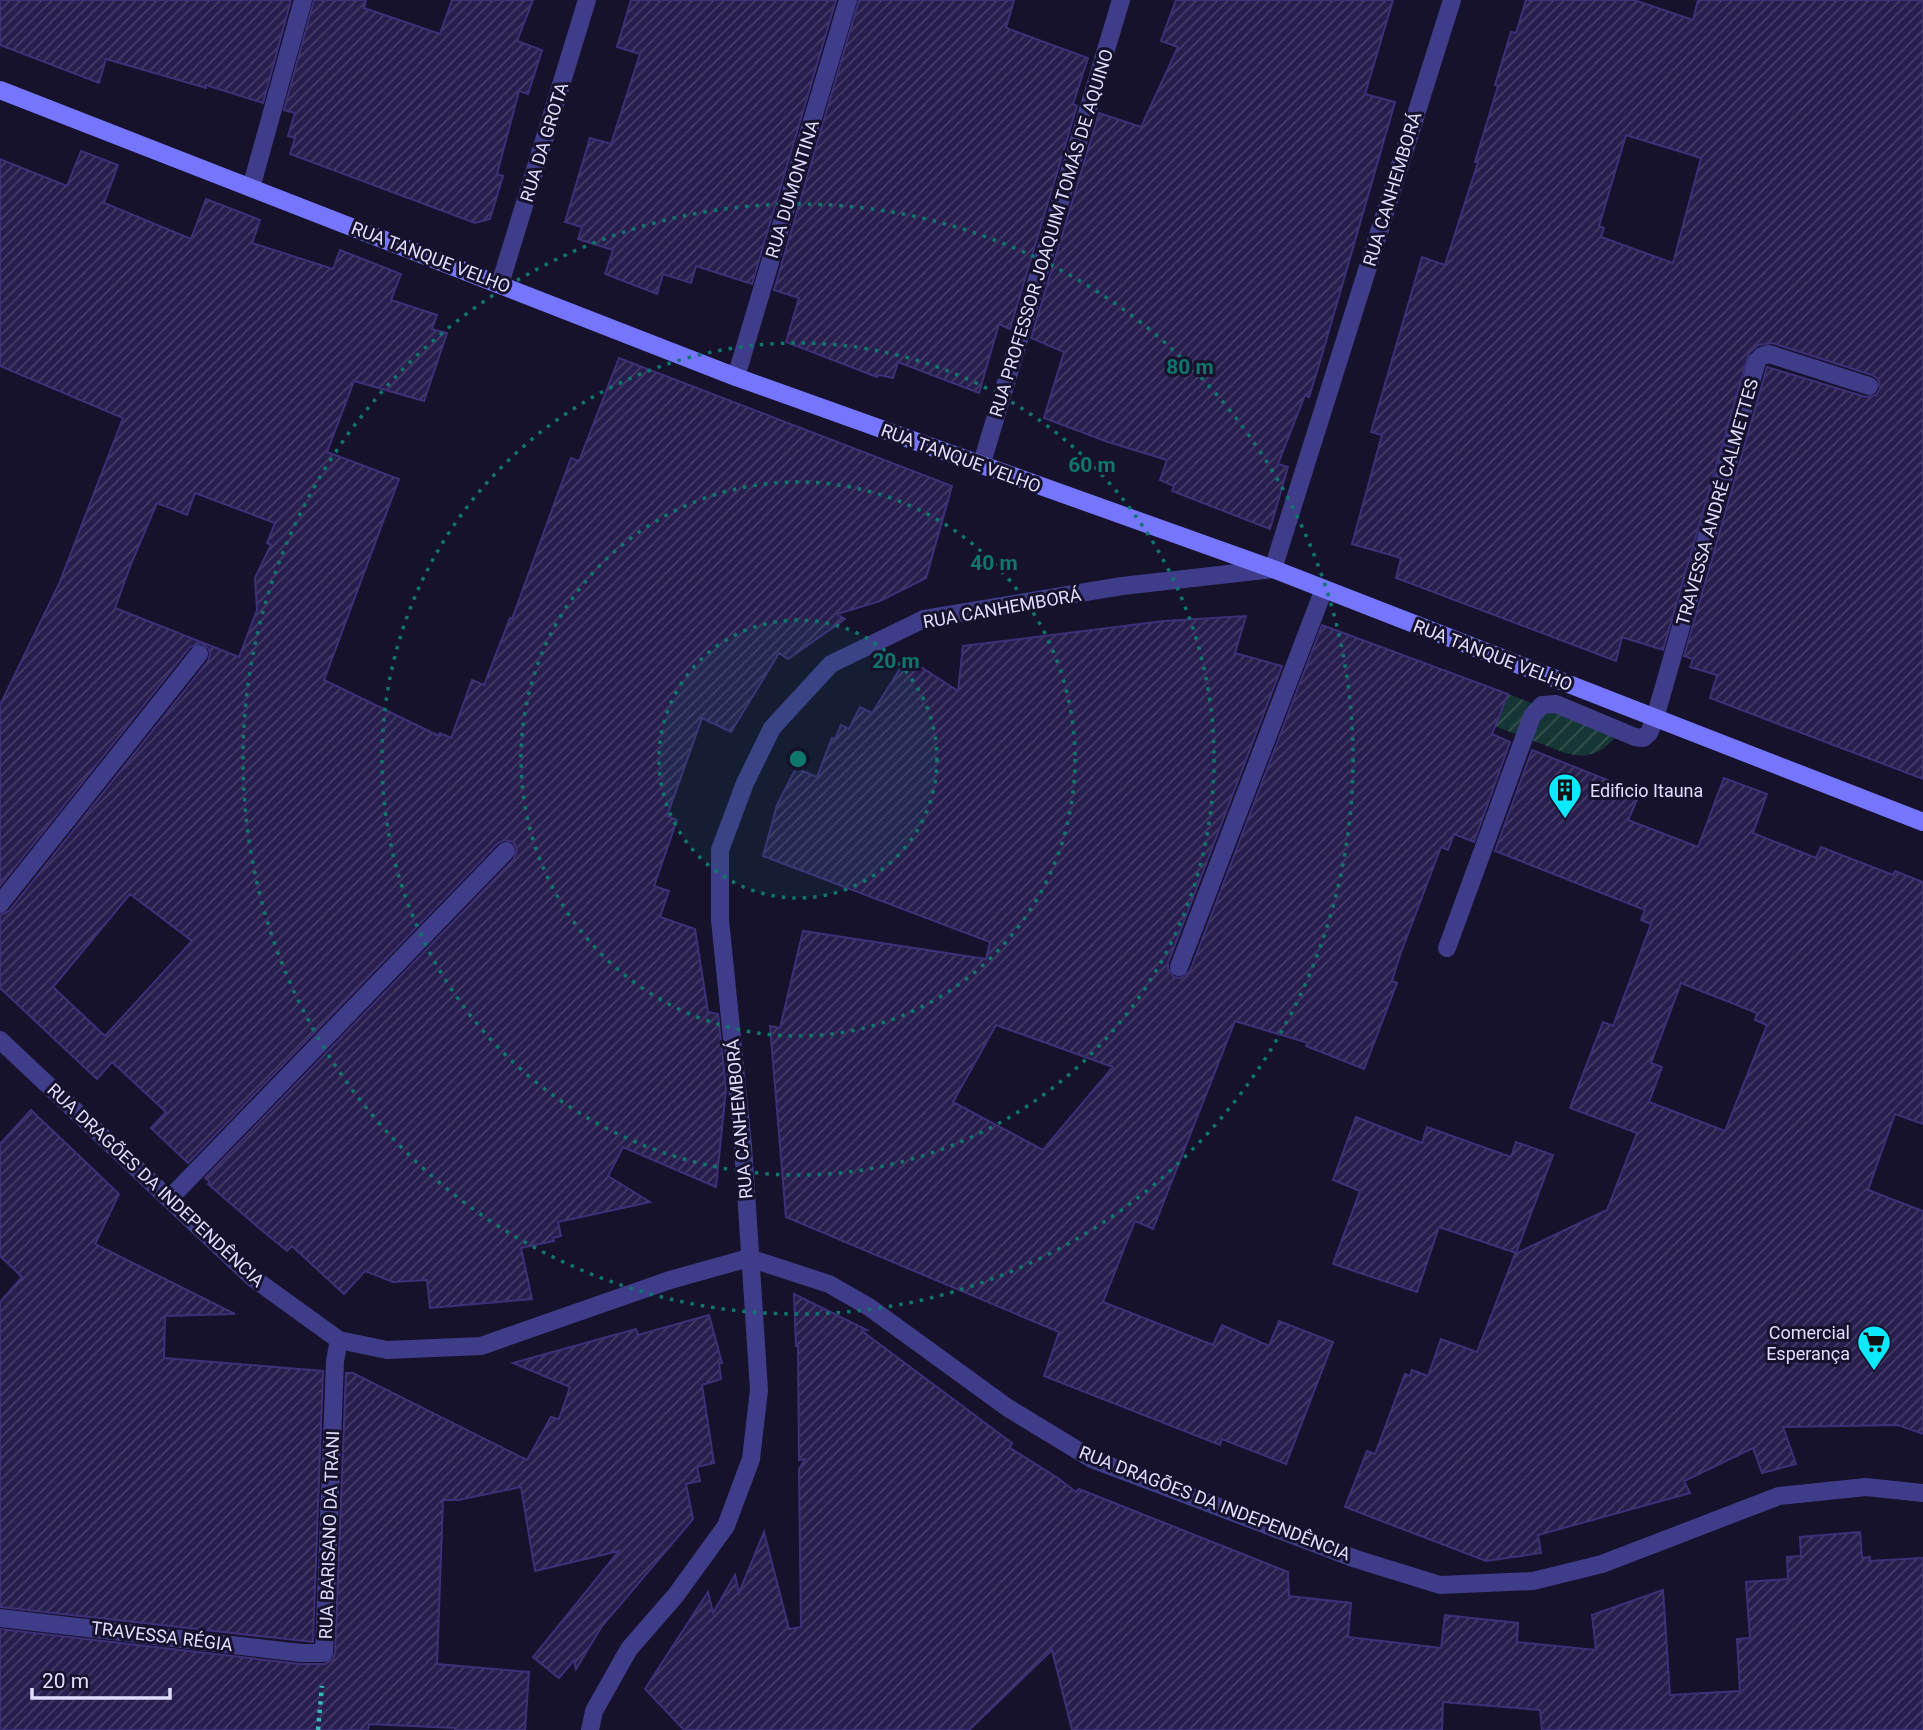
<svg xmlns="http://www.w3.org/2000/svg" width="1923" height="1730" font-family="Roboto,sans-serif">
<style>
.garden{fill:url(#garden-furrows)}
.building{fill:url(#building-hatch);stroke:#3d3079;stroke-width:2;fill-rule:evenodd}
.lines{fill:none;stroke-linecap:round;stroke-linejoin:round}
.path{stroke:#32beb3;stroke-width:4.5;stroke-dasharray:3.5 5;stroke-linecap:butt}
.lane{stroke:#3f3d8a;stroke-width:18}
.street{stroke:#3f3d8a;stroke-width:18}
.secondary{stroke:#7675fe;stroke-width:18}
.ring{fill:none;stroke:#0f766e;stroke-width:3.5;stroke-dasharray:3.5 7}
.labels{text-anchor:middle;dominant-baseline:central;stroke-width:6;stroke-linejoin:round;paint-order:stroke}
.street-label{font-size:18px;fill:#e0ddff;stroke:#16122c}
.poi-label{font-size:18px;fill:#e0ddff;stroke:#16122c;text-anchor:start}
.centre{fill:#0f766e;stroke:#16122c;stroke-width:3.5}
.ring-label{font-size:21px;text-anchor:middle;font-weight:bold;fill:#0f766e;stroke:#16122c;stroke-width:6;stroke-linejoin:round;paint-order:stroke}
</style>
<defs>
<pattern id="garden-furrows" width="10" height="10" patternUnits="userSpaceOnUse" patternTransform="scale(1.75)"><rect width="10" height="10" fill="#153634"/><path d="M-1 1l2-2M0 10L10 0M9 11l2-2" fill="none" stroke="#375352"/></pattern>
<pattern id="building-hatch" width="6" height="6" patternUnits="userSpaceOnUse" patternTransform="scale(1.75)"><rect width="6" height="6" fill="#271e4d"/><path d="M-1 1l2-2M0 6l6-6M5 7l2-2" fill="none" stroke="#463e68"/></pattern>
</defs>
<rect width="100%" height="100%" fill="#16122c"/>
<path class="garden" d="M 1508,694 L 1616,736 C 1593,765 1571,756 1542,744 C 1526,738 1511,732 1495,726 Z"/>
<path class="building" d="M 0,0 L 291,0 L 263,103 L 206,85 L 206,88 L 106,59 L 99,83 L 0,45 Z
M 314,0 L 366,0 L 364,8 L 440,34 L 452,0 L 533,0 L 517,41 L 542,50 L 528,94 L 519,91 L 497,174 L 503,176 L 490,219 L 475,223 L 290,154 L 295,138 L 288,136 L 295,113 L 284,110 Z
M 631,0 L 836,0 L 752,284 L 696,266 L 691,283 L 663,274 L 657,294 L 605,274 L 613,250 L 578,239 L 582,227 L 565,222 L 590,138 L 611,144 L 640,54 L 617,47 Z
M 859,0 L 1014,0 L 1006,28 L 1088,58 L 1073,104 L 1077,106 L 1010,329 L 999,324 L 979,393 L 898,362 L 893,378 L 879,375 L 877,377 L 786,342 L 799,298 L 774,290 Z
M 1176,0 L 1393,0 L 1365,94 L 1395,102 L 1322,355 L 1309,397 L 1305,395 L 1278,464 L 1288,467 L 1270,529 L 1172,491 L 1174,486 L 1160,480 L 1167,460 L 1108,442 L 1044,418 L 1064,352 L 1031,338 L 1099,113 L 1141,127 L 1178,47 L 1161,41 Z
M 1526,0 L 1634,0 L 1693,20 L 1698,0 L 1923,0 L 1923,779 L 1710,698 L 1717,675 L 1690,667 L 1693,659 L 1684,656 L 1767,367 L 1866,397 L 1876,395 L 1880,389 L 1878,379 L 1872,375 L 1772,343 L 1758,345 L 1749,353 L 1663,650 L 1622,637 L 1616,661 L 1396,578 L 1401,558 L 1352,544 L 1382,435 L 1371,432 L 1422,257 L 1445,265 L 1478,162 L 1475,162 L 1498,86 L 1495,85 L 1511,32 L 1516,33 ZM 1626,135 L 1701,158 L 1673,263 L 1601,237 L 1604,228 L 1599,226 Z
M 81,151 L 118,165 L 104,203 L 191,239 L 206,199 L 260,220 L 252,243 L 333,269 L 340,250 L 401,274 L 391,300 L 437,315 L 432,329 L 447,333 L 424,401 L 354,381 L 327,452 L 399,479 L 324,680 L 439,736 L 440,733 L 451,738 L 472,680 L 484,685 L 510,618 L 512,619 L 571,458 L 579,461 L 619,358 L 952,486 L 926,578 L 880,601 L 837,614 L 845,619 L 788,659 L 779,653 L 731,732 L 702,718 L 667,816 L 677,820 L 654,886 L 669,891 L 660,917 L 695,929 L 708,1012 L 718,1014 L 726,1089 L 716,1187 L 623,1147 L 608,1176 L 650,1202 L 558,1222 L 561,1236 L 553,1238 L 554,1241 L 521,1248 L 532,1299 L 430,1308 L 427,1280 L 393,1282 L 365,1271 L 344,1294 L 292,1246 L 287,1251 L 259,1228 L 208,1184 L 210,1182 L 205,1178 L 514,859 L 517,849 L 513,842 L 504,840 L 498,843 L 188,1163 L 151,1128 L 166,1112 L 112,1062 L 97,1079 L 0,988 L 0,915 L 9,911 L 208,661 L 210,655 L 209,649 L 201,643 L 190,647 L 0,886 L 0,705 L 59,584 L 123,418 L 0,366 L 0,159 L 67,186 ZM 195,493 L 275,523 L 267,543 L 271,545 L 255,578 L 257,610 L 239,657 L 115,608 L 131,564 L 157,503 L 187,515 ZM 130,894 L 192,941 L 105,1036 L 53,987 Z
M 1246,616 L 1235,653 L 1282,666 L 1168,963 L 1168,969 L 1174,977 L 1181,978 L 1190,971 L 1322,625 L 1508,694 L 1492,734 L 1510,742 L 1474,842 L 1454,834 L 1448,850 L 1441,847 L 1400,955 L 1392,981 L 1397,983 L 1364,1069 L 1306,1046 L 1308,1043 L 1235,1021 L 1153,1229 L 1135,1221 L 1103,1302 L 1213,1345 L 1222,1325 L 1269,1346 L 1279,1321 L 1333,1342 L 1286,1464 L 1222,1439 L 1220,1445 L 1044,1376 L 1059,1332 L 786,1217 L 770,1026 L 780,1028 L 803,931 L 986,959 L 990,942 L 763,856 L 777,805 L 796,768 L 817,777 L 832,738 L 835,739 L 841,725 L 849,729 L 860,707 L 872,713 L 907,658 L 958,691 L 963,646 L 1164,621 ZM 996,1025 L 1113,1067 L 1043,1150 L 953,1102 Z
M 1532,750 L 1640,793 L 1628,820 L 1698,847 L 1724,778 L 1767,794 L 1753,833 L 1816,858 L 1821,847 L 1893,875 L 1895,871 L 1923,882 L 1923,1124 L 1895,1114 L 1868,1190 L 1923,1211 L 1923,1434 L 1898,1425 L 1783,1427 L 1796,1464 L 1762,1473 L 1753,1448 L 1684,1481 L 1690,1493 L 1538,1535 L 1541,1553 L 1486,1561 L 1345,1507 L 1367,1451 L 1375,1454 L 1405,1374 L 1410,1376 L 1412,1370 L 1428,1376 L 1441,1339 L 1477,1352 L 1515,1254 L 1607,1210 L 1637,1133 L 1570,1108 L 1603,1022 L 1613,1026 L 1651,924 L 1641,920 L 1645,910 L 1495,851 ZM 1681,983 L 1757,1013 L 1755,1020 L 1767,1025 L 1725,1131 L 1649,1102 L 1662,1067 L 1651,1063 Z
M 31,1110 L 119,1194 L 95,1244 L 235,1314 L 165,1316 L 164,1358 L 323,1371 L 313,1642 L 0,1607 L 0,1302 L 22,1277 L 0,1256 L 0,1144 Z
M 1356,1117 L 1422,1143 L 1427,1127 L 1511,1157 L 1516,1142 L 1553,1155 L 1516,1253 L 1439,1227 L 1417,1292 L 1333,1264 L 1360,1191 L 1333,1180 Z
M 794,1294 L 867,1330 L 862,1331 L 1012,1443 L 1010,1448 L 1058,1478 L 1076,1492 L 1079,1489 L 1288,1572 L 1289,1596 L 1351,1603 L 1348,1637 L 1441,1648 L 1445,1615 L 1453,1616 L 1518,1623 L 1517,1642 L 1596,1650 L 1592,1615 L 1663,1590 L 1670,1695 L 1740,1691 L 1737,1639 L 1750,1638 L 1746,1582 L 1788,1579 L 1787,1557 L 1801,1556 L 1800,1537 L 1860,1532 L 1862,1558 L 1870,1557 L 1869,1561 L 1923,1558 L 1923,1730 L 1542,1730 L 1540,1710 L 1443,1702 L 1442,1730 L 1072,1730 L 1052,1650 L 969,1730 L 684,1730 L 645,1689 L 708,1592 L 713,1613 L 735,1575 L 739,1593 L 764,1532 L 789,1629 L 801,1627 L 799,1469 L 805,1459 L 799,1460 L 798,1345 L 796,1346 Z
M 709,1315 L 722,1363 L 719,1363 L 721,1379 L 702,1385 L 714,1463 L 697,1467 L 700,1481 L 686,1484 L 693,1519 L 602,1626 L 576,1669 L 574,1660 L 559,1678 L 533,1657 L 619,1551 L 535,1571 L 521,1487 L 458,1500 L 443,1500 L 437,1664 L 529,1672 L 525,1730 L 455,1730 L 455,1728 L 369,1724 L 368,1730 L 0,1730 L 0,1629 L 300,1664 L 325,1664 L 333,1659 L 335,1653 L 346,1373 L 353,1373 L 527,1460 L 551,1417 L 559,1419 L 570,1387 L 513,1363 L 636,1329 L 638,1335 Z"/>
<g class="lines">
<path class="path" d="M 318,1730 L 322,1686"/>
<path class="lane" d="M 0,904 L 199,654
M 1447,948 L 1532,716 L 1542,705 L 1556,704 L 1635,737 L 1643,738 L 1649,733 L 1655,718
M 170,1198 L 506,851
M 0,1618 L 301,1653 L 324,1653 L 335,1361 L 339,1340"/>
<path class="street" d="M 251,188 L 303,0
M 500,284 L 587,0
M 736,377 L 848,0
M 981,466 L 1121,0
M 1655,718 L 1757,361 L 1762,356 L 1769,354 L 1869,386
M 1179,967 L 1324,589
M 0,1040 L 253,1278 L 339,1340 L 387,1350 L 481,1346 L 670,1280 L 749,1258 L 829,1284 L 869,1307 L 1008,1408 L 1092,1459 L 1356,1559 L 1440,1585 L 1533,1581 L 1602,1564 L 1779,1496 L 1866,1487 L 1923,1493
M 590,1730 L 594,1711 L 629,1649 L 676,1595 L 726,1526 L 751,1459 L 759,1390 L 743,1146 L 720,920 L 720,850 L 745,783 L 772,728 L 831,664 L 924,619 L 1122,586 L 1273,569 L 1452,0"/>
<path class="secondary" d="M 0,90 L 736,377 L 1273,569 L 1923,822"/>
</g>
<circle cx="798" cy="759" r="139" fill="#0f766e" fill-opacity=".12"/>
<g class="ring">
<circle cx="798" cy="759" r="139"/>
<circle cx="798" cy="759" r="277"/>
<circle cx="798" cy="759" r="416"/>
<circle cx="798" cy="759" r="555"/>
</g>
<defs>
<g id="building-pin" transform="scale(1.75)"><path d="M0 17L-7.5 6A9.5 9.5 0 1 1 7.5 6Z" fill="#0be9fd" stroke="#16122c"/><path d="M-4-6H4V6H1V3H-1V6H-4ZM-2.5-4.3h1.7v1.8h-1.7ZM.8-4.3h1.7v1.8H.8ZM-2.5-1h1.7V.8h-1.7ZM.8-1h1.7V.8H.8Z" fill="#111"/></g>
<g id="supermarket-pin" transform="scale(1.75)"><path d="M0 17L-7.5 6A9.5 9.5 0 1 1 7.5 6Z" fill="#0be9fd" stroke="#16122c"/><path d="M-6-5.5h2.5l.6 2H6L4.5 2H-2.5L-4.4-4H-6ZM-1.5 3.2a1.3 1.3 0 1 0 .1 0ZM3 3.2a1.3 1.3 0 1 0 .1 0Z" fill="#111"/></g>
</defs>
<g fill-rule="evenodd">
<use href="#building-pin" x="1565" y="790"/>
<use href="#supermarket-pin" x="1874" y="1342"/>
</g>
<g class="labels">
<g class="street-label">
<text transform="translate(544 142) rotate(-73)">RUA DA GROTA</text>
<text transform="translate(792 189) rotate(-73)">RUA DUMONTINA</text>
<text transform="translate(1392 189) rotate(-73)">RUA CANHEMBORÁ</text>
<text transform="translate(1051 233) rotate(-73)">RUA PROFESSOR JOAQUIM TOMÁS DE AQUINO</text>
<text transform="translate(431 257) rotate(21)">RUA TANQUE VELHO</text>
<text transform="translate(961 458) rotate(20)">RUA TANQUE VELHO</text>
<text transform="translate(1717 502) rotate(-74)">TRAVESSA ANDRÉ CALMETTES</text>
<text transform="translate(1002 608) rotate(-10)">RUA CANHEMBORÁ</text>
<text transform="translate(1493 655) rotate(21)">RUA TANQUE VELHO</text>
<text transform="translate(739 1119) rotate(-95)">RUA CANHEMBORÁ</text>
<text transform="translate(156 1185) rotate(43)">RUA DRAGÕES DA INDEPENDÊNCIA</text>
<text transform="translate(1215 1503) rotate(21)">RUA DRAGÕES DA INDEPENDÊNCIA</text>
<text transform="translate(329 1535) rotate(-88)">RUA BARISANO DA TRANI</text>
<text transform="translate(162 1636) rotate(7)">TRAVESSA RÉGIA</text>
</g>
<g class="poi-label">
<text x="1590" y="790">Edificio Itauna</text>
<text x="1850" y="1332" text-anchor="end">Comercial<tspan x="1850" dy="21">Esperança</tspan></text>
</g>
</g>
<circle cx="798" cy="759" r="10" class="centre"/>
<g class="ring-label">
<text x="1190" y="374">80 m</text>
<text x="1092" y="472">60 m</text>
<text x="994" y="570">40 m</text>
<text x="896" y="668">20 m</text>
</g>
<path d="M32 1688v10h138v-10" fill="none" stroke="#e0ddff" stroke-width="3.5"/>
<text x="42" y="1688" font-size="21" fill="#e0ddff" stroke="#16122c" stroke-width="5" paint-order="stroke">20 m</text>
</svg>
